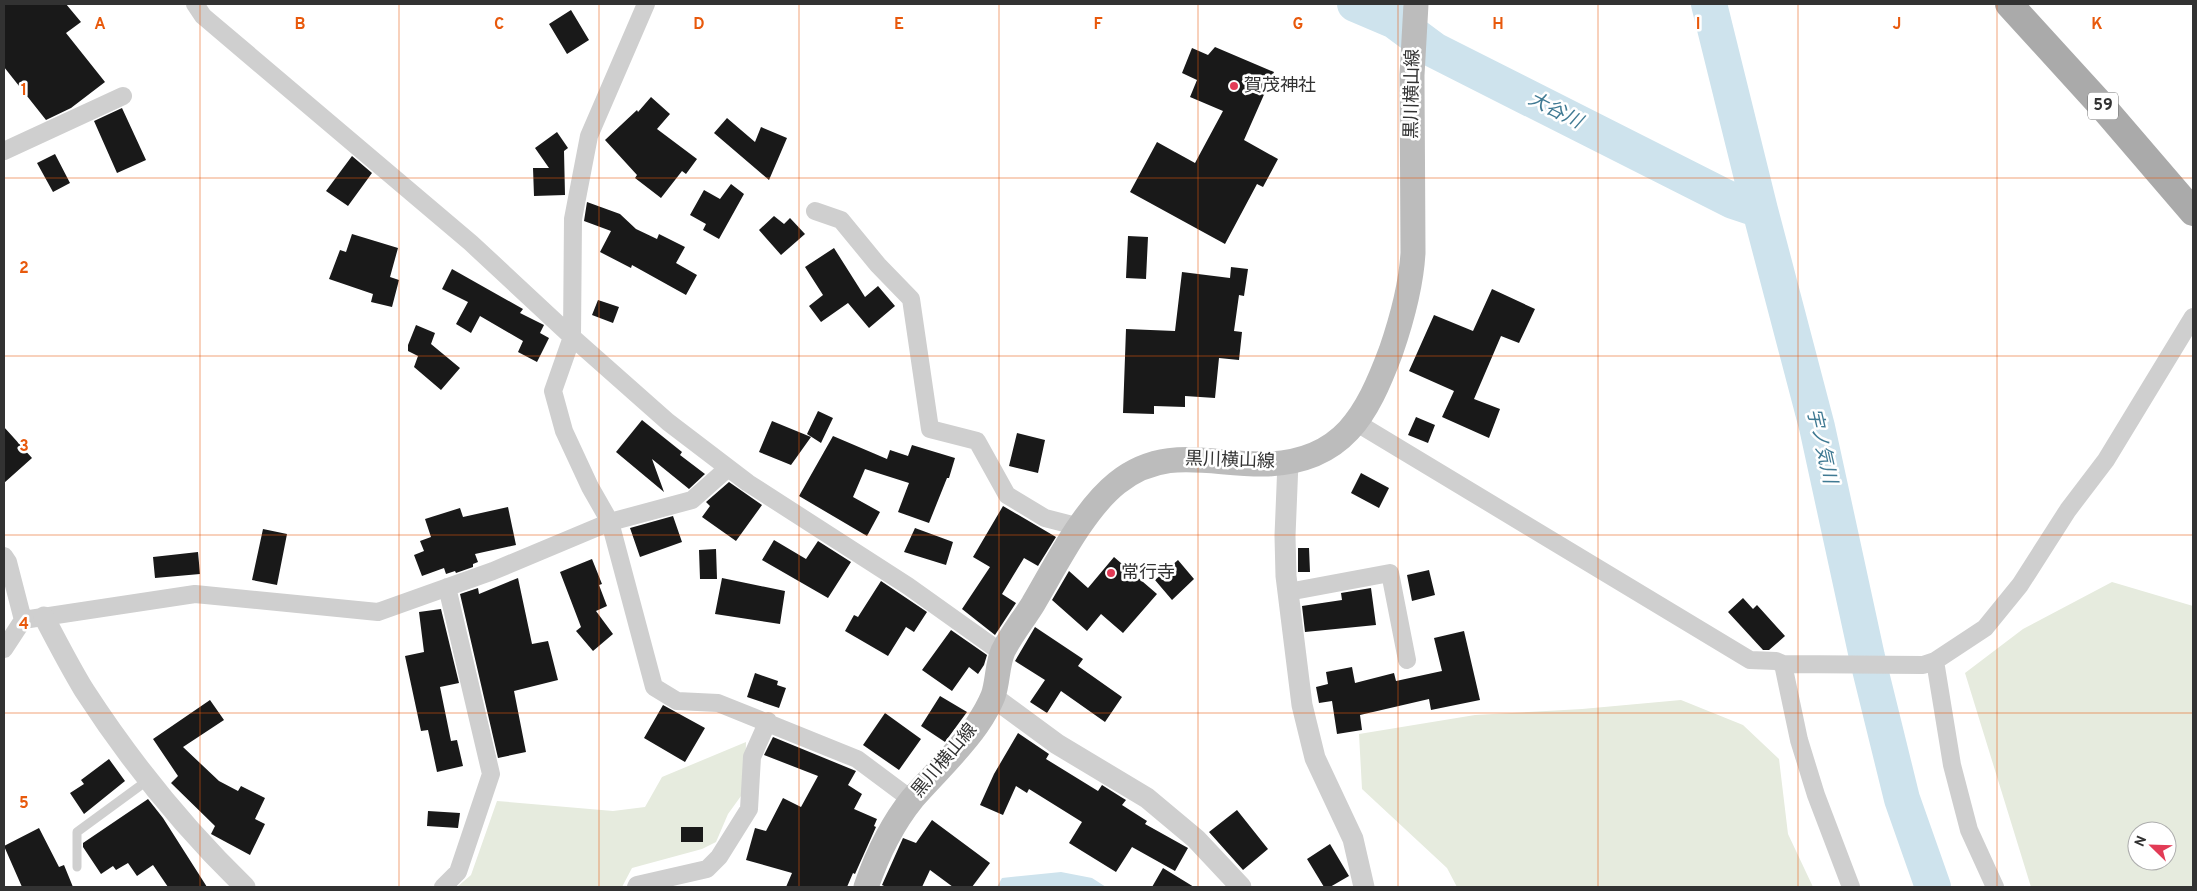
<svg xmlns="http://www.w3.org/2000/svg" width="2197" height="891" font-family="Overpass,'Noto Sans JP',sans-serif">
<style>
.green{fill:#e6ebde;fill-rule:evenodd}
.water{fill:#cee3ed}
.lines{fill:none;stroke-linecap:round;stroke-linejoin:round}
.river{stroke:#cee3ed;stroke-width:36}
.building{fill:#191919}
.service{stroke:#cfcfcf;stroke-width:9}
.minor{stroke:#cfcfcf;stroke-width:18}
.tertiary{stroke:#cfcfcf;stroke-width:21}
.secondary{stroke:#bcbcbc;stroke-width:25}
.primary{stroke:#aaa;stroke-width:28}
.grid{fill:none;stroke:#e8590c;stroke-width:1;stroke-opacity:0.55}
.poi-dot{fill:#e23b56;stroke:#fff;stroke-width:2}
.labels{text-anchor:middle;dominant-baseline:central;stroke-width:5;stroke-linejoin:round;paint-order:stroke}
.shield{fill:#fff;stroke:#707070;stroke-width:1}
.shield-label{font-size:16px;font-weight:bold;fill:#323232}
.poi-label{font-size:18px;fill:#323232;stroke:#fff;text-anchor:start}
.street-label{font-size:18px;fill:#323232;stroke:#fff}
.water-label{font-size:19px;font-style:italic;fill:#407a93;stroke:#fff}
.grid-label{font-size:16px;text-anchor:middle;font-weight:bold;fill:#e8590c;stroke:#fff;stroke-width:5;stroke-linejoin:round;paint-order:stroke}
</style>
<rect width="100%" height="100%" fill="#fff"/>
<path class="green" d="M 2112,582 L 2193,606 L 2193,887 L 2031,887 L 1965,673 L 2023,629 ZM 2137,831 L 2167,831 L 2167,861 L 2137,861 Z
M 1681,700 L 1743,725 L 1779,759 L 1788,834 L 1813,887 L 1457,887 L 1447,868 L 1362,789 L 1359,734 L 1475,715 L 1582,709 Z
M 746,742 L 745,779 L 741,796 L 728,814 L 716,842 L 702,849 L 632,868 L 622,887 L 457,887 L 471,875 L 497,801 L 613,811 L 645,807 L 662,777 Z"/>
<path class="water" d="M 1061,872 L 1092,878 L 1106,887 L 997,887 L 1002,878 Z"/>
<g class="lines">
<path class="river" d="M 1355,4 L 1395,21 L 1434,50 L 1733,201 L 1760,210
M 1709,4 L 1760,210 L 1817,427 L 1867,657 L 1902,799 L 1933,887"/>
</g>
<path class="building" d="M 4,4 L 66,4 L 81,22 L 66,33 L 105,82 L 71,108 L 46,120 L 4,67 Z
M 571,10 L 589,40 L 567,54 L 549,24 Z
M 1215,47 L 1274,72 L 1244,140 L 1278,159 L 1263,187 L 1257,184 L 1225,244 L 1130,192 L 1157,142 L 1195,163 L 1223,111 L 1190,97 L 1197,80 L 1182,73 L 1192,48 L 1208,55 Z
M 651,97 L 670,114 L 657,129 L 697,159 L 686,174 L 682,171 L 661,198 L 635,178 L 637,175 L 605,140 L 637,110 L 638,112 Z
M 122,108 L 146,160 L 117,173 L 94,121 Z
M 727,118 L 755,142 L 761,127 L 787,138 L 769,180 L 714,133 Z
M 557,132 L 568,148 L 564,151 L 565,195 L 534,196 L 533,168 L 549,168 L 535,148 Z
M 55,154 L 70,183 L 53,192 L 37,163 Z
M 352,156 L 372,173 L 348,206 L 326,191 Z
M 731,184 L 744,194 L 719,239 L 703,230 L 706,224 L 690,215 L 704,190 L 720,199 Z
M 587,202 L 620,214 L 636,229 L 657,239 L 659,234 L 685,247 L 676,263 L 697,275 L 686,295 L 632,265 L 631,268 L 600,252 L 611,231 L 584,221 Z
M 774,216 L 784,224 L 790,218 L 805,234 L 781,255 L 759,230 Z
M 352,234 L 398,248 L 390,277 L 399,280 L 392,307 L 371,302 L 373,294 L 329,279 L 340,250 L 346,252 Z
M 1128,236 L 1148,237 L 1146,279 L 1126,278 Z
M 834,248 L 865,297 L 878,286 L 895,306 L 869,328 L 848,303 L 821,322 L 809,306 L 823,295 L 805,267 Z
M 1231,267 L 1248,269 L 1244,296 L 1239,295 L 1234,331 L 1242,332 L 1239,360 L 1219,358 L 1215,398 L 1185,396 L 1185,407 L 1154,406 L 1154,414 L 1123,413 L 1126,329 L 1175,331 L 1182,272 L 1230,278 Z
M 452,269 L 523,309 L 520,313 L 544,325 L 540,333 L 549,338 L 537,362 L 518,352 L 523,341 L 480,316 L 471,333 L 456,324 L 468,302 L 442,289 Z
M 1492,289 L 1535,309 L 1519,343 L 1501,336 L 1474,399 L 1500,409 L 1489,438 L 1442,417 L 1454,391 L 1409,371 L 1434,315 L 1473,331 Z
M 598,300 L 619,307 L 613,323 L 592,315 Z
M 416,325 L 435,333 L 431,344 L 460,368 L 441,390 L 414,367 L 418,356 L 408,351 L 408,345 Z
M 818,411 L 833,418 L 821,443 L 807,434 Z
M 1416,417 L 1435,425 L 1428,443 L 1408,435 Z
M 642,420 L 682,452 L 680,455 L 705,474 L 689,489 L 652,459 L 664,492 L 616,452 Z
M 772,421 L 811,437 L 791,465 L 759,452 Z
M 4,427 L 32,458 L 4,483 Z
M 1017,433 L 1045,440 L 1038,473 L 1009,466 Z
M 833,436 L 887,459 L 890,450 L 908,456 L 912,445 L 955,458 L 949,478 L 947,478 L 929,523 L 898,512 L 909,483 L 865,469 L 853,497 L 880,512 L 867,536 L 799,496 Z
M 1361,473 L 1389,488 L 1379,508 L 1351,493 Z
M 729,482 L 762,505 L 736,541 L 702,517 L 710,506 L 706,502 Z
M 1003,506 L 1056,537 L 1038,566 L 1024,558 L 1002,594 L 1016,603 L 995,635 L 962,609 L 990,567 L 973,557 Z
M 508,507 L 516,545 L 475,554 L 478,562 L 473,564 L 473,567 L 456,573 L 455,571 L 446,574 L 444,568 L 422,576 L 414,555 L 424,551 L 420,541 L 431,537 L 425,519 L 460,508 L 463,517 Z
M 673,516 L 682,542 L 640,557 L 630,528 Z
M 915,528 L 953,542 L 946,565 L 904,552 Z
M 263,529 L 287,534 L 277,585 L 252,580 Z
M 774,540 L 806,559 L 818,541 L 851,562 L 828,598 L 762,560 Z
M 1298,548 L 1309,548 L 1310,572 L 1298,572 Z
M 716,549 L 717,579 L 700,579 L 699,550 Z
M 198,552 L 200,574 L 155,578 L 153,557 Z
M 1114,557 L 1157,594 L 1123,633 L 1101,614 L 1087,631 L 1052,600 L 1069,571 L 1088,588 Z
M 592,559 L 602,584 L 599,585 L 607,606 L 596,611 L 613,634 L 593,651 L 576,631 L 581,627 L 560,572 Z
M 1178,560 L 1194,579 L 1172,600 L 1155,580 Z
M 1429,570 L 1435,595 L 1412,601 L 1407,575 Z
M 518,578 L 532,644 L 548,641 L 558,680 L 514,691 L 526,752 L 498,758 L 460,594 L 478,588 L 479,594 Z
M 722,578 L 785,591 L 780,624 L 715,614 Z
M 881,581 L 927,612 L 914,632 L 906,627 L 888,656 L 845,631 L 854,615 L 858,617 Z
M 1371,588 L 1376,625 L 1305,632 L 1302,606 L 1342,600 L 1341,593 Z
M 1743,598 L 1753,609 L 1757,605 L 1785,636 L 1769,650 L 1763,650 L 1728,612 Z
M 441,609 L 459,683 L 440,687 L 451,741 L 457,740 L 463,766 L 437,772 L 428,730 L 421,731 L 405,656 L 424,652 L 419,612 Z
M 1035,627 L 1083,659 L 1078,666 L 1122,697 L 1105,722 L 1061,691 L 1047,713 L 1030,702 L 1045,680 L 1015,661 Z
M 951,630 L 987,655 L 984,665 L 978,674 L 969,667 L 952,691 L 922,670 Z
M 1464,631 L 1480,700 L 1431,710 L 1429,699 L 1360,715 L 1362,730 L 1337,734 L 1332,701 L 1319,703 L 1316,687 L 1328,684 L 1326,672 L 1352,667 L 1355,683 L 1394,673 L 1396,681 L 1442,671 L 1434,638 Z
M 755,673 L 778,681 L 777,685 L 786,688 L 779,708 L 747,697 Z
M 940,696 L 967,712 L 945,742 L 921,726 Z
M 210,700 L 224,720 L 183,747 L 219,781 L 238,791 L 241,786 L 265,798 L 255,819 L 265,824 L 250,855 L 211,834 L 215,826 L 171,783 L 178,776 L 153,739 Z
M 663,705 L 705,728 L 685,762 L 644,738 Z
M 885,713 L 921,739 L 899,770 L 863,745 Z
M 1018,733 L 1049,754 L 1046,759 L 1098,791 L 1102,785 L 1121,797 L 1126,800 L 1122,805 L 1147,821 L 1145,824 L 1188,848 L 1175,871 L 1132,847 L 1116,872 L 1069,843 L 1082,822 L 1029,789 L 1027,793 L 1016,786 L 1003,815 L 980,805 L 994,774 Z
M 773,737 L 856,771 L 848,785 L 862,794 L 854,809 L 877,819 L 874,826 L 876,827 L 855,874 L 853,873 L 847,887 L 786,887 L 792,873 L 746,860 L 755,828 L 766,831 L 783,798 L 801,807 L 818,776 L 764,755 Z
M 109,759 L 125,781 L 84,814 L 70,793 L 84,784 L 81,780 Z
M 148,799 L 163,818 L 207,887 L 168,887 L 153,865 L 137,876 L 128,863 L 116,870 L 113,866 L 101,874 L 83,847 L 83,843 Z
M 1237,810 L 1268,849 L 1243,870 L 1209,832 Z
M 428,811 L 460,813 L 458,828 L 427,826 Z
M 932,820 L 990,863 L 972,887 L 953,887 L 930,870 L 922,887 L 886,887 L 882,885 L 903,838 L 916,843 Z
M 681,827 L 703,827 L 703,842 L 681,842 Z
M 39,828 L 59,867 L 64,865 L 73,887 L 22,887 L 4,846 Z
M 1330,844 L 1349,876 L 1330,887 L 1324,887 L 1307,859 Z
M 1163,868 L 1194,887 L 1152,887 Z"/>
<g class="lines">
<path class="service" d="M 77,867 L 77,832 L 148,780"/>
<path class="minor" d="M 195,4 L 203,16 L 471,243 L 572,337 L 668,422 L 748,483 L 908,586 L 1002,653
M 4,151 L 123,96
M 815,211 L 841,220 L 878,265 L 911,299 L 930,429 L 977,441 L 1007,495 L 1045,518 L 1080,527
M 1357,423 L 1750,660 L 1776,661 L 1783,664 L 1923,665 L 1935,661 L 1985,628 L 2020,585 L 2068,510 L 2106,460 L 2193,317
M 728,468 L 692,500 L 610,522 L 654,687 L 677,701 L 718,703 L 857,759 L 912,800
M 4,556 L 8,562 L 23,620 L 4,649
M 1288,592 L 1390,573 L 1407,660
M 23,620 L 195,594 L 378,612 L 493,571 L 610,522 L 590,487 L 564,431 L 553,391 L 572,337 L 573,219 L 589,136 L 646,4
M 1935,661 L 1952,765 L 1969,830 L 1995,887
M 1783,664 L 1799,740 L 1816,795 L 1851,887
M 443,887 L 458,872 L 491,774 L 447,587
M 636,887 L 637,885 L 707,869 L 719,857 L 749,809 L 752,757 L 768,721"/>
<path class="tertiary" d="M 1288,462 L 1285,536 L 1286,576 L 1302,705 L 1315,758 L 1353,839 L 1364,887
M 44,617 C 57,642 70,667 84,690 C 130,761 184,828 245,887
M 993,697 L 1057,744 L 1147,798 L 1196,839 L 1241,887"/>
<path class="secondary" d="M 866,887 C 877,855 891,825 913,798 C 934,774 959,751 977,725 C 983,716 989,706 993,696 C 998,682 997,665 1003,651 C 1011,635 1023,620 1033,604 C 1055,567 1083,510 1117,483 C 1166,444 1213,466 1268,464 C 1343,461 1367,415 1391,351 C 1402,319 1411,287 1413,253 L 1412,75 L 1416,4"/>
<path class="primary" d="M 2009,4 L 2102,106 L 2193,212"/>
</g>
<path class="grid" d="M 200,4 L 200,887M 399,4 L 399,887M 599,4 L 599,887M 799,4 L 799,887M 999,4 L 999,887M 1198,4 L 1198,887M 1398,4 L 1398,887M 1598,4 L 1598,887M 1798,4 L 1798,887M 1997,4 L 1997,887M 4,178 L 2193,178M 4,356 L 2193,356M 4,535 L 2193,535M 4,713 L 2193,713"/>
<g class="poi-dot">
<circle cx="1234" cy="86" r="5"/>
<circle cx="1111" cy="573" r="5"/>
</g>
<g class="labels">
<rect class="shield" x="2088" y="92.5" width="30" height="27" rx="4"/>
<g class="shield-label">
<text x="2103" y="106">59</text>
</g>
<g class="poi-label">
<text x="1244" y="86">賀茂神社</text>
<text x="1121" y="573">常行寺</text>
</g>
<g class="street-label">
<text transform="translate(1413 94) rotate(-89)">黒川横山線</text>
<text transform="translate(1230 461) rotate(2)">黒川横山線</text>
<text transform="translate(945 761) rotate(-50)">黒川横山線</text>
</g>
<g class="water-label">
<text transform="translate(1555 111) rotate(27)">大谷川</text>
<text transform="translate(1821 446) rotate(77)">宇ノ気川</text>
</g>
</g>
<g class="grid-label">
<text x="100" y="29">A</text>
<text x="300" y="29">B</text>
<text x="499" y="29">C</text>
<text x="699" y="29">D</text>
<text x="899" y="29">E</text>
<text x="1098" y="29">F</text>
<text x="1298" y="29">G</text>
<text x="1498" y="29">H</text>
<text x="1698" y="29">I</text>
<text x="1897" y="29">J</text>
<text x="2097" y="29">K</text>
<text x="24" y="95">1</text>
<text x="24" y="273">2</text>
<text x="24" y="451">3</text>
<text x="24" y="629">4</text>
<text x="24" y="808">5</text>
</g>
<rect width="2197" height="891" fill="none" stroke="#323232" stroke-width="10"/>
<g transform="translate(2152 846) rotate(293)"><circle r="24" fill="#ffffff" stroke="#adadad"/>
<path d="M0-4L9 19L0 12L-9 19Z" fill="#e23b56"/>
<text y="-8" font-size="14" font-weight="bold" text-anchor="middle" fill="#323232">N</text>
</g>
</svg>
